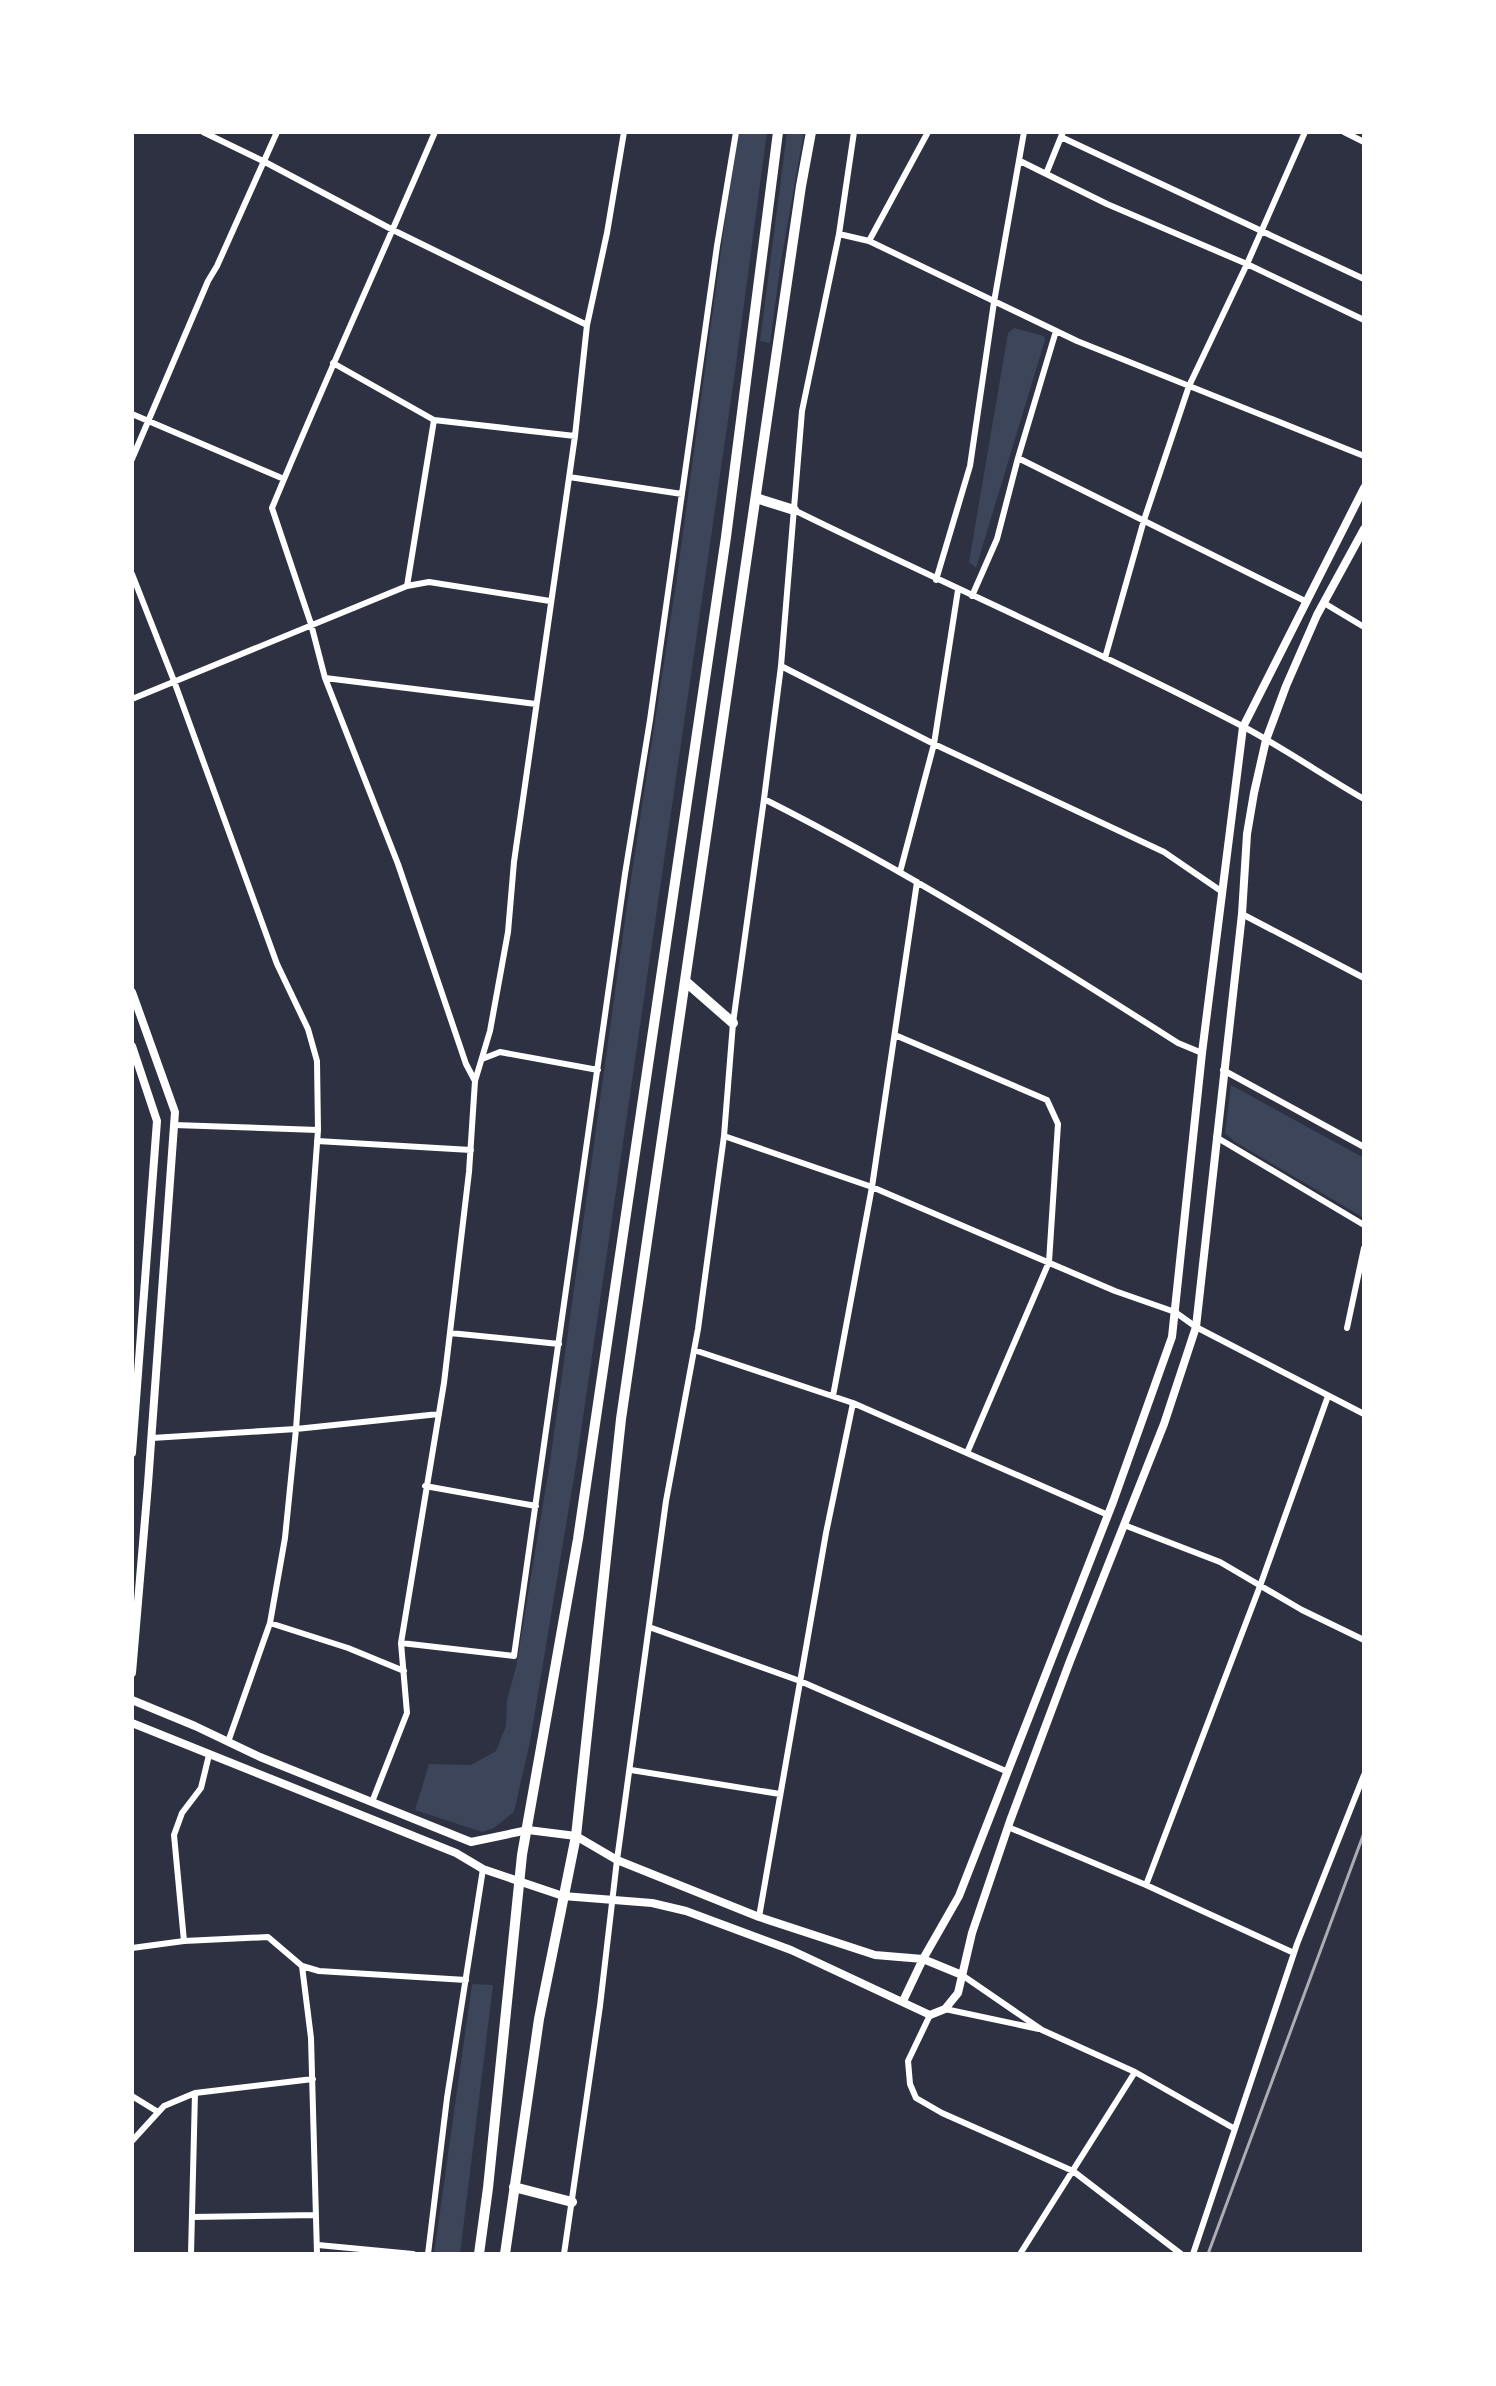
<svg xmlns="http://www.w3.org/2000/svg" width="1496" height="2386" font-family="'PT Sans Narrow',sans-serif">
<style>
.green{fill:#3c4559}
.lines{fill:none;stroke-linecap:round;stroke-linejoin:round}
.minor{stroke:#fff;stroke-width:6}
.secondary{stroke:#fff;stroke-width:8}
.trunk{stroke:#fff;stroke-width:10}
.rail{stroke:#abadb3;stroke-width:3}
</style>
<rect width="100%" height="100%" fill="#2d3142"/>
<path class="green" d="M 737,132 L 767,132 L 735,372 L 630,1095 L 577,1459 L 530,1742 L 514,1812 L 494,1828 L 482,1832 L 415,1810 L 429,1764 L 471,1765 L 496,1751 L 506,1726 L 507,1700 L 516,1667 L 550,1462 L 627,905 L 677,577 Z
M 787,132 L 804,132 L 781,261 L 770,343 L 760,341 Z
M 1014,328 L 1044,336 L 1045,340 L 976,568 L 969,562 L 1008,333 Z
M 1231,1085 L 1364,1158 L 1364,1218 L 1235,1142 L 1225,1133 Z
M 472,1984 L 493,1985 L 460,2254 L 434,2254 Z"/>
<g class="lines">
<path class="minor" d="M 203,132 L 265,162 L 393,230 L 587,325
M 435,132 C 381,258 324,382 272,508 L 311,624 L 325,678 L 398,864 L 466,1064 L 475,1081
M 854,132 L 839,234 L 802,411 L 781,666 L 764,799 C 907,871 1043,957 1178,1043 L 1202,1053
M 1344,132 L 1364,142
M 1061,137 L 1364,279
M 1020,161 L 1107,204 L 1247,264 L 1364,320
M 1046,174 L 1063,132
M 839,234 L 869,241 L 1077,341 L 1364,456
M 869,241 L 928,132
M 333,363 L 434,420
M 132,414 L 284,479
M 1018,458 L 1305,601
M 132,459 L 208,281 L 217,266 L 277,132
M 569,477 L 682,494
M 794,510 C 944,584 1097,650 1244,727 C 1285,749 1324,776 1364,799
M 132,574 L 174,681 L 277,964 L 308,1029 L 317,1061 L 318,1130 L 296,1429 L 285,1538 L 270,1623 L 228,1742
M 936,580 L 970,466 L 994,302 L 1024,132
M 407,586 L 434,420 L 575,436
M 972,596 L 997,539 L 1018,458 L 1056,331
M 1324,603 L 1364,627
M 1105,658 L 1144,520 L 1189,386 L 1247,264 L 1305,132
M 781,666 L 934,744 L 1164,852 L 1221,891
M 325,678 L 536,704
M 132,699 L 407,586 L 429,582 L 550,601
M 900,872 L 934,744 L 958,590
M 1242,914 L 1364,978
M 895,1035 L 1047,1100 L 1058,1124 L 1049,1262 L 967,1453
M 482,1059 L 500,1052 L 598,1070
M 1223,1070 L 1364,1147
M 174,1125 L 318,1130
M 724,1136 L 872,1187 L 1115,1291 L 1175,1312 L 1196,1327 L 1364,1414
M 1216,1137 L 1364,1225
M 317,1141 L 471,1150
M 1347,1328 L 1364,1248
M 450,1333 L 559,1344
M 694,1350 L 853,1403 L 1108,1515
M 833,1396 L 872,1187 L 917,882
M 152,1438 L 296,1429 L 439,1414
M 425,1486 L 536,1506
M 1124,1525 L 1220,1562 L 1302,1610 L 1364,1640
M 270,1623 L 348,1648 L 404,1671
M 649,1627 L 800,1681 L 1008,1772
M 401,1643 L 514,1656 L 625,874 L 650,720 L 717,246 L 736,132
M 631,1770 L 780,1794
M 372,1802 L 407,1713 L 401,1643 L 444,1383 L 469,1172 L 475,1081 L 490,1031 L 508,932 L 514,862 L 575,436 L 587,325 L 607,233 L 624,132
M 1008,1827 L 1146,1885 L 1294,1953
M 1146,1885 L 1260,1586 L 1328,1396
M 759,1917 L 826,1533 L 853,1403
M 184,1941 L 174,1835 L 182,1813 L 201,1788 L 209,1755
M 132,1948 L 184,1941 L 268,1937 L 302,1966 L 311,2038 L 317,2254
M 302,1966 L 319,1971 L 466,1980
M 962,1975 L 1042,2030 L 1135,2072 L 1235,2129
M 945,2009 L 1039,2029
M 930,2015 L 908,2061 L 910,2084 L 916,2098 L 942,2113 L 1073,2171 L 1181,2254
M 195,2093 L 313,2079
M 132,2096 L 158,2112
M 132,2141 L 164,2106 L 195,2093 L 191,2254
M 192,2217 L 316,2215
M 318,2245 L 413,2254
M 428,2254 L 447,2098 L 483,1869
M 564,2254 L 600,2006 L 617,1860 L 666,1501 L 698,1329 L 724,1136 L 733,1023 L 764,799
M 1020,2254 L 1135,2072
M 1193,2254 L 1297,1944 L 1364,1775"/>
<path class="secondary" d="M 132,992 L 175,1112 L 148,1484 L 132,1673
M 132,1046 L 157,1121 L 132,1453
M 132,1700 L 195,1726 L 260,1757 L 471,1842 L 528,1830 L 576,1836 L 617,1860 L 759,1917 L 875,1955 L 923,1959 L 962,1975
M 132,1723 L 456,1853 L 483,1869 L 563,1896 L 652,1903 L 686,1911 L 791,1950 L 930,2015 L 945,2009 L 958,1993 L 972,1933 L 1010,1821 L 1070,1661 L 1164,1424 L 1196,1327 L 1242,914 L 1247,834 L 1254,793 L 1266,740 L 1286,686 L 1317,615 L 1364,529
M 903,2001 L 923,1959 L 959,1896 L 1113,1502 L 1172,1337 L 1202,1053 L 1243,727 L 1364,488"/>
<path class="trunk" d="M 756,498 L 794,510
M 685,981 L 733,1023
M 514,2187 L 572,2202
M 479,2254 L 488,2188 L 522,1855 L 578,1539 L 726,537 L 778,132
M 505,2254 L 539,2019 L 576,1836 L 621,1419 L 801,186 L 811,132"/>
<path class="rail" d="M 1208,2254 L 1364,1833"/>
</g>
<rect width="1496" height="2386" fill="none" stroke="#ffffff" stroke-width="268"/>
</svg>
